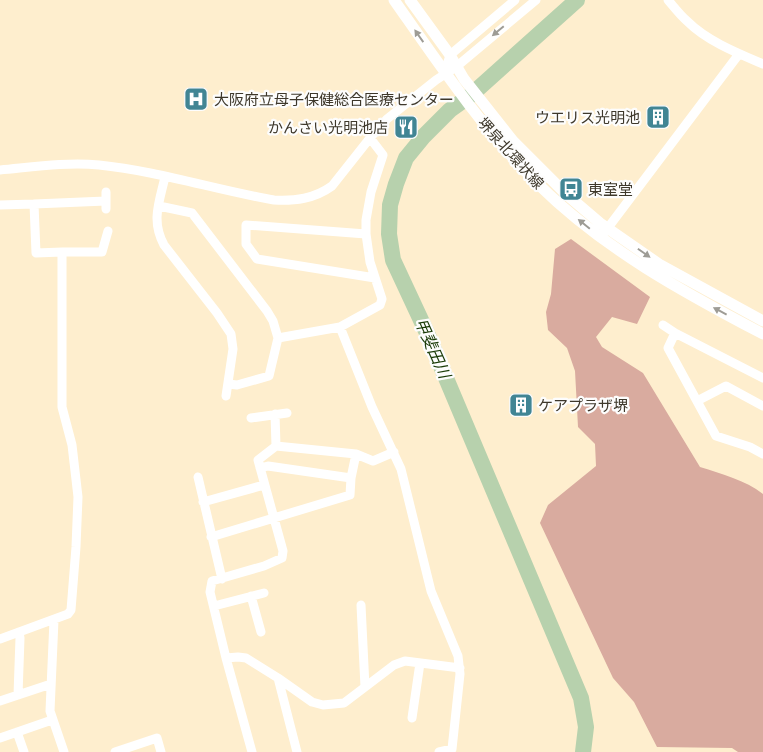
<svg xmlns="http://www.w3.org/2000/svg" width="763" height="752" font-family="'Asap Condensed','Noto Sans JP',sans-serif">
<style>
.forest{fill:#d9ab9f}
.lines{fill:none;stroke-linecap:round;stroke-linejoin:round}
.river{stroke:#b7d1ad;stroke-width:16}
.minor{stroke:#fff;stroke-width:9}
.major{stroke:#fff;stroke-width:11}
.oneway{fill:#9e9c95}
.labels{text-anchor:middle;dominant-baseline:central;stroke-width:4.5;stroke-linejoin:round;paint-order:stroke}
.poi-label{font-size:15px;fill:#3e382b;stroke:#fdfdfd;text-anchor:start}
.street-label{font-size:15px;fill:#3e382b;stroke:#fdfdfd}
.water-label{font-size:16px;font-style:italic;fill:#1a3b07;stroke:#fdfdfd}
</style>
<rect width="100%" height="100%" fill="#feeece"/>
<path class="forest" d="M 571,239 L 650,297 L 637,324 L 612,317 L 596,337 L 602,347 L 643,373 L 700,467 C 722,474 745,480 763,494 L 763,752 L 738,752 L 732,748 L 657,747 L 634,702 L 613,678 L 540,523 L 548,505 L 596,466 L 595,444 L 578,427 L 575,371 L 567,348 L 548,330 L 546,312 L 551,294 L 555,249 Z"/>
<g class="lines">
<path class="river" d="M 577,0 L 471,95 L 450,110 L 424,136 L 406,158 L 396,184 L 390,205 L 389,234 L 393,260 L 427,333 L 581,698 L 586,727 L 583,752"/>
<path class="minor" d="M 668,0 C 674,7 680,15 687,21 C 707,41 737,53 763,64
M 445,72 L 450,55 L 515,0
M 0,170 C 33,167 66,162 99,165 C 158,171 216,190 274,200 C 295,201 314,199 332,186 L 370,138 L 387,119 L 436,80 L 456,67 L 536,0
M 165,177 C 159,203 151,221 164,245 L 217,313 L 231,334 L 233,349 L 226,396
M 106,192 L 106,209
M 34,204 L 106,201
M 0,205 L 34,204 L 36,253 L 62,252
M 159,206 L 192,213 L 267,311 L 273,321 L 278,338 L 269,376 L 237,385 L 228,384
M 604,233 L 739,54
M 366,234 L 246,225 L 246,244 L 257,259 L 375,278
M 663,325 L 675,333 L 763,378
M 340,327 L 372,407 L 401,469 L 431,591 L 458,656 L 460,674 L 452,749 L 439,752
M 675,333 L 668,348 L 716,436 L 750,447 L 763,454
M 278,338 L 340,327 L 380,305 L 382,299 L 370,262 L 366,234 L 366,220 L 371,192 L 383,155 L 370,138
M 697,401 L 726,386 L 763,406
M 251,418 L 287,413
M 276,446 L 356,454 L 373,461 L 394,452
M 260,468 L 268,466 L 351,478
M 198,477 L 222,579
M 203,502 L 264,485
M 211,537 L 350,495 L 351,478 L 356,454
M 251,596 L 261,632
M 361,605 L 365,687
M 214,606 L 264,593
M 54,620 L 50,711 L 64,752
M 0,639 L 68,614 L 71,610 L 76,547 L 78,497 L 72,445 L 62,407 L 62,252 L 102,252 L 108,231
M 226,658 L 238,657 L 246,658 L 278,678 L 312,702 L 323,705 L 344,703 L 394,665 L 405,661 L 460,668
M 278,678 L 297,752
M 18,695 L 20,638 L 19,632
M 0,701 L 51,684
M 412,718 L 420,663
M 17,732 L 24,752
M 0,738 L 52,720
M 115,752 L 157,738 L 161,752
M 252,752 L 226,658 L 210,592 L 212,581 L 264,566 L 282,558 L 283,551 L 258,460 L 276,446 L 275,414"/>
<path class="major" d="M 394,0 C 439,64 483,130 539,185 C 604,249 683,292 763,334
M 410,0 L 450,55 L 464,79 L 513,141 L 566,194 L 600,223 L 659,264 L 763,321"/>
</g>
<defs><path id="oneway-solid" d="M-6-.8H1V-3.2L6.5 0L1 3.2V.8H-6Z" transform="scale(1.25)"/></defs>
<g class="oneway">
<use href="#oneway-solid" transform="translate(498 31) rotate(140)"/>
<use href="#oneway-solid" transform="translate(419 36) rotate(-125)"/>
<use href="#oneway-solid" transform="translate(584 224) rotate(-141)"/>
<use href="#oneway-solid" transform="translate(644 253) rotate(35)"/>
<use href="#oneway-solid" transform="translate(720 311) rotate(-152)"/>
</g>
<defs>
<g id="hospital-square" transform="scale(1.25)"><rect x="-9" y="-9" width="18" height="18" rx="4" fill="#418594" stroke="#fdfdfd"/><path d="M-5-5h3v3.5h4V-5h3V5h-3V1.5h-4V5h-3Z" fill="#fff"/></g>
<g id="building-square" transform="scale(1.25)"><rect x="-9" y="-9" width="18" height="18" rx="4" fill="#418594" stroke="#fdfdfd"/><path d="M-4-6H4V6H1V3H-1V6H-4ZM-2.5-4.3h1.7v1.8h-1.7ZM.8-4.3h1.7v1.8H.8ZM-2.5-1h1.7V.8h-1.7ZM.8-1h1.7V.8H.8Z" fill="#fff"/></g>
<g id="restaurant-square" transform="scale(1.25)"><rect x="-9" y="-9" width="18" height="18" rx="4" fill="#418594" stroke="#fdfdfd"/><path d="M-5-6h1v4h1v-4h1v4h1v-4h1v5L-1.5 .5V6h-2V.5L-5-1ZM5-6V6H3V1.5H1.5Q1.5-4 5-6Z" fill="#fff"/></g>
<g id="bus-square" transform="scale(1.25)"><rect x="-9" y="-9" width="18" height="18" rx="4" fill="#418594" stroke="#fdfdfd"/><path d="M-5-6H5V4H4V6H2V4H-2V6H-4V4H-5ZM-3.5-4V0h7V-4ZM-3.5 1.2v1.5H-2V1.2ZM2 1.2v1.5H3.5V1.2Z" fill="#fff"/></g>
</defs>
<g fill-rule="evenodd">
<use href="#hospital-square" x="196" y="99"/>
<use href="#building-square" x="658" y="117"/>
<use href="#restaurant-square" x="406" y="127"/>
<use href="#bus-square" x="571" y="189"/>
<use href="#building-square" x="521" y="405"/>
</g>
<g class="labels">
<g class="poi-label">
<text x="214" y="99">大阪府立母子保健総合医療センター</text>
<text x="640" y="117" text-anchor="end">ウエリス光明池</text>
<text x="388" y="127" text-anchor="end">かんさい光明池店</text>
<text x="588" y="189">東室堂</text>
<text x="538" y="405">ケアプラザ堺</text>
</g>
<g class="street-label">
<text transform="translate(511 153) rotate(48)">堺泉北環状線</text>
</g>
<g class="water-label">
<text transform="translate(433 348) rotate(66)">甲斐田川</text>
</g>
</g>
</svg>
